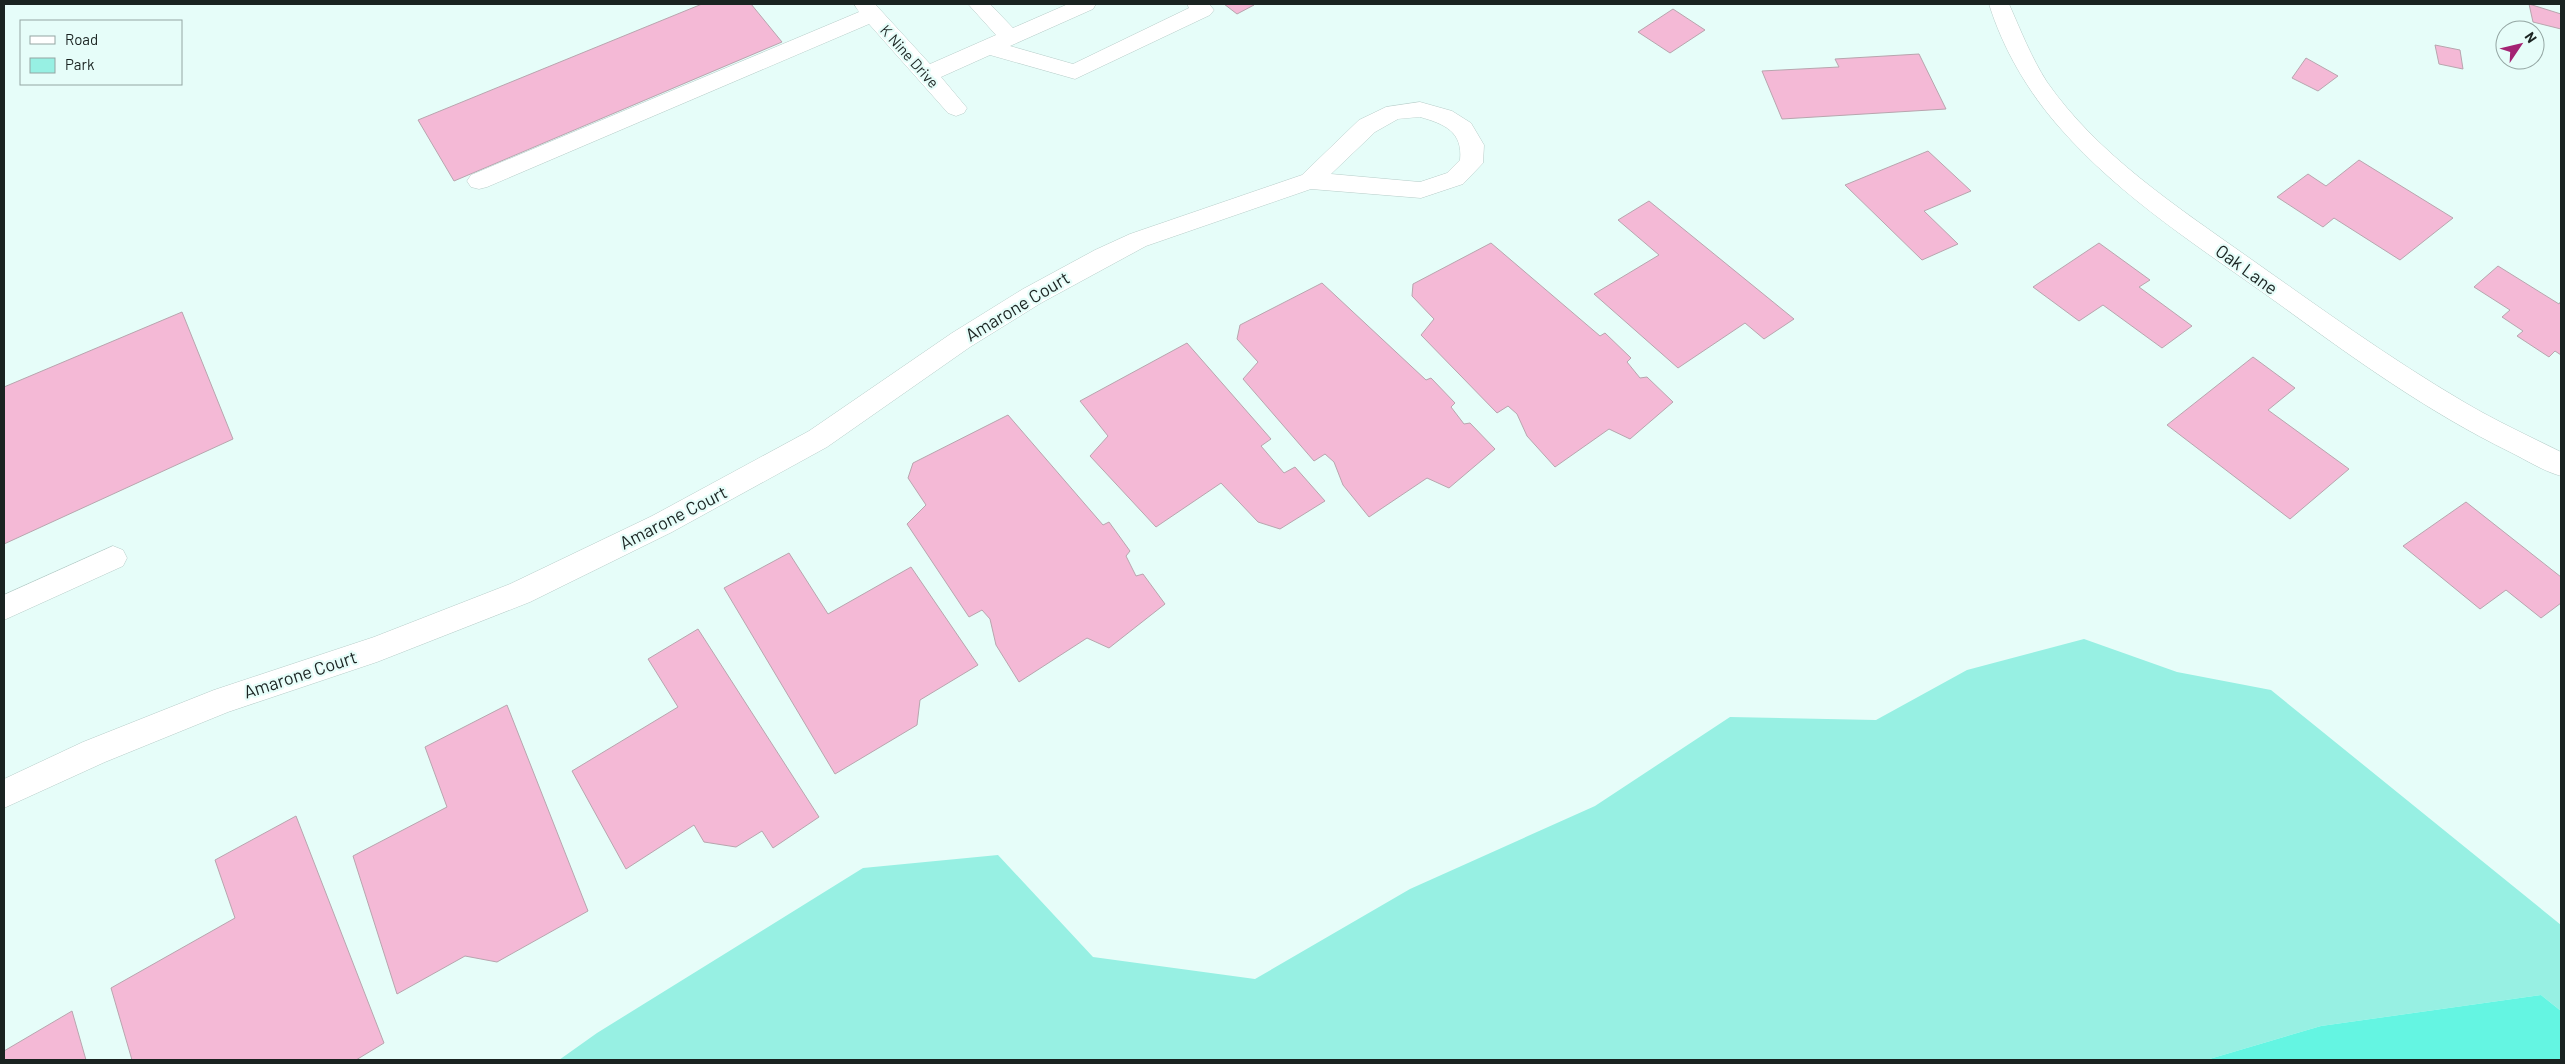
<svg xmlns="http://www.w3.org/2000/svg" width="2565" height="1064" font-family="Barlow,sans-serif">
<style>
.green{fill:#97f0e3}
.water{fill:#64f5e2}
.building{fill:#f4b9d6;stroke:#b8a5ae}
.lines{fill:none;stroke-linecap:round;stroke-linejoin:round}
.minor-casing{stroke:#b7cdc9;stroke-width:1}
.minor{fill:#fff;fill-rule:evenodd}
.labels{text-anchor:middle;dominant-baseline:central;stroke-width:4.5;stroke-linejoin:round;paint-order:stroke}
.far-street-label{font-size:15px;fill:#1a2321;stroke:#e6fdf9}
.street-label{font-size:18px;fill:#1a2321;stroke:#e6fdf9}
</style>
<rect width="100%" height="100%" fill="#e6fdf9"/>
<path class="green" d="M 2084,639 L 2177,672 L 2271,690 L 2561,925 L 2561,1011 L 2541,995 L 2321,1026 L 2206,1060 L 559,1060 L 597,1033 L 863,868 L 998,855 L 1093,957 L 1255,979 L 1410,889 L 1595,806 L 1730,717 L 1876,720 L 1967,670 Z"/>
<path class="water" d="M 2541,995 L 2561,1011 L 2561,1060 L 2206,1060 L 2321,1026 Z"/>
<path class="building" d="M 702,4 L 751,4 L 782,42 L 454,181 L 418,120 Z
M 1224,4 L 1252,4 L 1254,5 L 1237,14 Z
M 2529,4 L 2561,14 L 2561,29 L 2533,22 Z
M 1673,9 L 1705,30 L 1670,53 L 1638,32 Z
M 2435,45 L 2460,50 L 2463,69 L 2439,64 Z
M 1919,54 L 1946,109 L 1782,119 L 1762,71 L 1839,67 L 1835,59 Z
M 2306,58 L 2338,76 L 2318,91 L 2292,78 Z
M 1928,151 L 1971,191 L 1924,211 L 1958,244 L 1922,260 L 1845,185 Z
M 2359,160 L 2453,218 L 2400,260 L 2334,218 L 2323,227 L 2277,197 L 2308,174 L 2326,186 Z
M 1649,201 L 1794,319 L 1764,339 L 1745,323 L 1678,368 L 1594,294 L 1659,255 L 1618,220 Z
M 1491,243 L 1600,336 L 1605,333 L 1631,358 L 1627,362 L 1640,378 L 1647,377 L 1673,402 L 1630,439 L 1609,429 L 1555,467 L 1527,436 L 1517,414 L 1508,406 L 1497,413 L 1421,335 L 1434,319 L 1412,296 L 1413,284 Z
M 2099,243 L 2150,280 L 2139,287 L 2192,326 L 2162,348 L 2103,305 L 2079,321 L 2033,287 Z
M 2498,266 L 2559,304 L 2561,301 L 2561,355 L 2555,351 L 2549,357 L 2517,336 L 2523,331 L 2502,317 L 2510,310 L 2474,287 Z
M 1322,283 L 1426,380 L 1431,378 L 1455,403 L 1451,407 L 1464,424 L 1470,423 L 1495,449 L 1449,488 L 1427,478 L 1369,517 L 1343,485 L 1334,462 L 1325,454 L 1314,461 L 1243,379 L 1258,362 L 1237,339 L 1240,325 Z
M 182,312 L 233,439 L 4,544 L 4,387 Z
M 1187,343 L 1271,439 L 1261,446 L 1284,473 L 1295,467 L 1325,501 L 1280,529 L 1258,522 L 1221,483 L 1156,527 L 1090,456 L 1108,436 L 1080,401 Z
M 2253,357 L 2295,388 L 2268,410 L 2349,469 L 2290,519 L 2167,425 Z
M 1008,415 L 1103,525 L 1109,522 L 1130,551 L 1126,556 L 1136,576 L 1143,574 L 1165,604 L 1109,648 L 1087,638 L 1019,682 L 996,645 L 990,619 L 982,610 L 969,617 L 907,524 L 926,505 L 908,478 L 913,463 Z
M 2466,502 L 2561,577 L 2561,603 L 2541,618 L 2506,590 L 2480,609 L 2403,546 Z
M 789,553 L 828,614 L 911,567 L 978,665 L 920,700 L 917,725 L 835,774 L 724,588 Z
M 698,629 L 819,817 L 773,848 L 762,831 L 736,847 L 704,842 L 694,825 L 626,869 L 572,771 L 678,707 L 648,659 Z
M 507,705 L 588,911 L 497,962 L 465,956 L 397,994 L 353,856 L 447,807 L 425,747 Z
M 296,816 L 384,1043 L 356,1060 L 132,1060 L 111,988 L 235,918 L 215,860 Z
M 72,1011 L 86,1060 L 4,1060 L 4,1051 Z"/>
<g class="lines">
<g class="minor-casing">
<path id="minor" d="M 854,4 L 875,4 L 930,64 L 996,35 L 968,4 L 990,4 L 1013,28 L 1068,4 L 1096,4 L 1093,9 L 1010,46 L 1073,64 L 1189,8 L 1187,4 L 1209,4 L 1214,10 L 1210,15 L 1075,79 L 990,55 L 941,77 L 967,108 L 964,113 L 956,116 L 948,113 L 869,24 L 487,187 L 479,189 L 471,187 L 467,181 L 471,175 L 859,12 Z
M 1989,4 L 2009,4 C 2021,31 2031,57 2047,82 C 2098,155 2176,206 2248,257 C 2319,307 2389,358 2464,402 C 2496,421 2529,436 2561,452 L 2561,476 C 2543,471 2526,460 2510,452 C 2428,412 2353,358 2279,304 C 2204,250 2122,199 2060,128 C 2028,92 2003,49 1989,4 Z
M 1420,102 L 1452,111 L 1471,123 L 1484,145 L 1483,163 L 1463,184 L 1421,198 L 1311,189 L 1146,246 L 1041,303 L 970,347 L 827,447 L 672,532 L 530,602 L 377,662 L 228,712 L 105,762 L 4,808 L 4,779 L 83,742 L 214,690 L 374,637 L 510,584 L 652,516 L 809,431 L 952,333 L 1023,289 L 1095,250 L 1130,234 L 1302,175 L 1359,120 L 1386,107 ZM 1420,117 C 1445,124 1463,132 1460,160 L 1447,173 L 1420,182 L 1331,174 L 1375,132 L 1398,119 Z
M 113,546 L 123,550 L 127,558 L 123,566 L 4,620 L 4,595 Z"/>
</g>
<use href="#minor" class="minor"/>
</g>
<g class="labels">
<g class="far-street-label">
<text transform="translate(910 56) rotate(48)">K Nine Drive</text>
</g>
<g class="street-label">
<text transform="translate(2247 269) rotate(36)">Oak Lane</text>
<text transform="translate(1017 306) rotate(-31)">Amarone Court</text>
<text transform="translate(673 517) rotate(-27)">Amarone Court</text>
<text transform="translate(300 674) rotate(-18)">Amarone Court</text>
</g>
</g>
<rect width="2565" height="1064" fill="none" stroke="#1a2321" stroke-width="10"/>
<rect x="20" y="20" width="162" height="65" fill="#e6fdf9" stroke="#94a6a3"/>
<rect x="30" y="36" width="25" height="8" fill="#ffffff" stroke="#94a6a3"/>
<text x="65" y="45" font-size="15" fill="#1a2321">Road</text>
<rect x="30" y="58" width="25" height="15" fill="#97f0e3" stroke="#94a6a3"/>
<text x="65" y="70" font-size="15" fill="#1a2321">Park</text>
<g transform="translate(2520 45) rotate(55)"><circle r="24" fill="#e6fdf9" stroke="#94a6a3"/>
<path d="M0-4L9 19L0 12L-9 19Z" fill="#a42373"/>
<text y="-8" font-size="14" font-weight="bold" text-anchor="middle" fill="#1a2321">N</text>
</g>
</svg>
